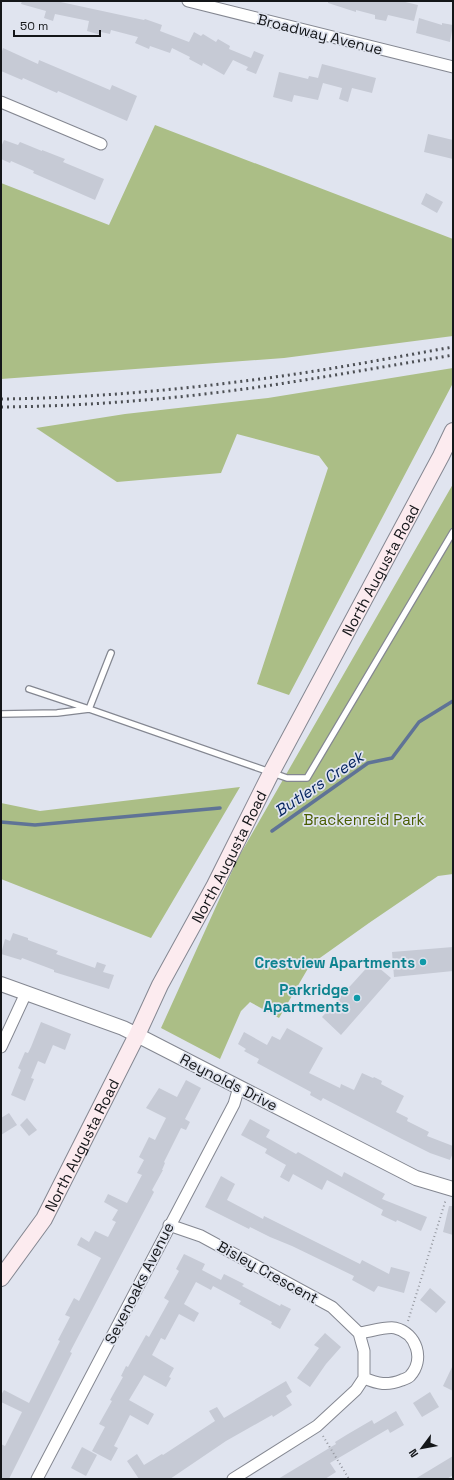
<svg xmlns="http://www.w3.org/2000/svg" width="454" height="1480" font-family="'Space Grotesk',sans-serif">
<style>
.green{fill:#abbe86}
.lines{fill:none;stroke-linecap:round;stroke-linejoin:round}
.stream{stroke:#5f7396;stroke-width:3.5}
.building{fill:#c6cad5}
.service-casing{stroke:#848791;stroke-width:8}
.minor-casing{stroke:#848791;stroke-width:13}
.tertiary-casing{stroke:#848791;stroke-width:16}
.secondary-casing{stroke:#848791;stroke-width:18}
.path{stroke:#94979f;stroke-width:2;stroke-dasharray:1 3;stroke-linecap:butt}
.service{stroke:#fff;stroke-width:5.5}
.minor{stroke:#fff;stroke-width:11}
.tertiary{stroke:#fff;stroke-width:14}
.secondary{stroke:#fcebef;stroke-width:16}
.rail{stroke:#4d5055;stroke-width:3;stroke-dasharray:2 4;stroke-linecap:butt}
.culture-dot{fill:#0f9aa8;stroke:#e0e4ef;stroke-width:1.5}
.labels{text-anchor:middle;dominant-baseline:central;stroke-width:3.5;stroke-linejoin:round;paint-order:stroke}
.street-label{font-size:15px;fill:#141619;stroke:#e0e4ef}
.park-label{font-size:15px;fill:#495d01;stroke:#e0e4ef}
.culture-label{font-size:15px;font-weight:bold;fill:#0d838f;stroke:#e0e4ef;text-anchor:end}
.water-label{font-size:16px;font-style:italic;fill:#072660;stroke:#e0e4ef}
</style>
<rect width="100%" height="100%" fill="#e0e4ef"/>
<path class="green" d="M 155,125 L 453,239 L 453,336 L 284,358 L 1,379 L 1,183 L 109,225 Z
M 453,368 L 453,383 L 289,695 L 257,684 L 328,468 L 319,456 L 237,434 L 221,473 L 117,482 L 36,428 L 125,414 L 268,398 Z
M 453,484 L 453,874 L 438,876 L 369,923 L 310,965 L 279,1018 L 250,1002 L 241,1011 L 220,1059 L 161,1028 L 238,858 Z
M 240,787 L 151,938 L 1,879 L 1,803 L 40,811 Z"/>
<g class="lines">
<path class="stream" d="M 1,822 L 35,825 L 220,808
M 272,831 L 368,763 L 392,758 L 419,722 L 453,701"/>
</g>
<path class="building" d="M 22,1 L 56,1 L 144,20 L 145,19 L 162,25 L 160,31 L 189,42 L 194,32 L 201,36 L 203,34 L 216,42 L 218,39 L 230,46 L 229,49 L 251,58 L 254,51 L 264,55 L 256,74 L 246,70 L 248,67 L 233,60 L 224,75 L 203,63 L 202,66 L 189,59 L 190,57 L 172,48 L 170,53 L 150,46 L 149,49 L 135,43 L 138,37 L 111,30 L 110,34 L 101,32 L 101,35 L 87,31 L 89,21 L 55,14 L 53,21 L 44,18 L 46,11 L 21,4 Z
M 328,1 L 401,1 L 418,5 L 414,21 L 388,15 L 386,21 L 375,19 L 375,15 L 356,10 L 356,12 L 328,3 Z
M 419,18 L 442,25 L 442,23 L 453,25 L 450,42 L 416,33 Z
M 3,48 L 38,64 L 39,60 L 110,90 L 112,85 L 137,96 L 127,121 L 58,91 L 57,93 L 23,78 L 22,80 L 1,71 L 1,54 Z
M 322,64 L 376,78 L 372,93 L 352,88 L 348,102 L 339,99 L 342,88 L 323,83 L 318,100 L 294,95 L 292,102 L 273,97 L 279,72 L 308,79 L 309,76 L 318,78 Z
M 428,134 L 453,140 L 453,159 L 424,152 Z
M 4,140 L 18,145 L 20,142 L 42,151 L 42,150 L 65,159 L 63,162 L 104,179 L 95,200 L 33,173 L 34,171 L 11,161 L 10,163 L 1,159 L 1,147 Z
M 426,193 L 443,202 L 437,213 L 421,204 Z
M 13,933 L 28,938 L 28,940 L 58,951 L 56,954 L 95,968 L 97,962 L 106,965 L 103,972 L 114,975 L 109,989 L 54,972 L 54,970 L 22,958 L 21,960 L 1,954 L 5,939 L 10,941 Z
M 453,947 L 453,971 L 394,977 L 392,952 Z
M 372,962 L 391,978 L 341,1035 L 322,1017 Z
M 41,1022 L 71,1034 L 65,1050 L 53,1045 L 45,1064 L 38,1061 L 31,1078 L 34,1079 L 25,1101 L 11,1095 L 21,1070 L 18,1068 L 25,1052 L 28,1053 L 31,1047 Z
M 287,1028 L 323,1048 L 309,1073 L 340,1088 L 341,1084 L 354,1090 L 362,1073 L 373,1078 L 374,1077 L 382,1081 L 381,1084 L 404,1096 L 396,1112 L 408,1118 L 407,1121 L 429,1132 L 427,1136 L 453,1146 L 453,1153 L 450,1160 L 430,1153 L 402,1139 L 323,1098 L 321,1101 L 310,1095 L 311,1092 L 257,1063 L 259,1059 L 244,1051 L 246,1049 L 238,1044 L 244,1032 L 267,1045 L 272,1036 L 280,1040 Z
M 186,1080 L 201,1088 L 185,1119 L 190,1122 L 186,1130 L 181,1128 L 164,1162 L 165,1163 L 162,1170 L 163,1170 L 152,1190 L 154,1192 L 70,1352 L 72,1353 L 9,1479 L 1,1479 L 1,1444 L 5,1446 L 22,1412 L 1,1402 L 1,1395 L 4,1390 L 29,1403 L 60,1341 L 58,1340 L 70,1317 L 65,1315 L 74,1298 L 79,1301 L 101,1258 L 77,1245 L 81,1237 L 89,1242 L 95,1231 L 108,1237 L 116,1222 L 112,1220 L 118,1210 L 104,1202 L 108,1194 L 127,1203 L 142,1175 L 137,1173 L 144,1160 L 139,1157 L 149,1137 L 155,1140 L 166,1118 L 146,1108 L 159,1088 L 177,1097 Z
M 9,1113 L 17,1125 L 1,1135 L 1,1118 Z
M 27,1118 L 37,1130 L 29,1136 L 20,1125 Z
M 250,1119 L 270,1130 L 266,1137 L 296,1154 L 298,1152 L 342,1177 L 344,1172 L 385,1194 L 382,1199 L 427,1217 L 421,1231 L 397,1220 L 396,1222 L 381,1215 L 383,1210 L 327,1180 L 322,1190 L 293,1174 L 289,1182 L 280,1177 L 286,1165 L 265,1153 L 267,1149 L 241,1135 Z
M 221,1176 L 235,1184 L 227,1200 L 263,1219 L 264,1216 L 360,1264 L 362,1260 L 389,1274 L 391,1267 L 410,1272 L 404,1293 L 378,1286 L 374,1292 L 352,1280 L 354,1276 L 292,1246 L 270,1237 L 250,1227 L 249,1229 L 205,1207 Z
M 449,1206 L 453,1206 L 453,1235 L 443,1232 Z
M 184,1254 L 205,1264 L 202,1270 L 221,1280 L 224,1274 L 244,1284 L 242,1286 L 280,1306 L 281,1304 L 291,1309 L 280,1329 L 271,1324 L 272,1322 L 239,1304 L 241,1301 L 213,1286 L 211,1290 L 196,1282 L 184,1304 L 199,1313 L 194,1322 L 179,1314 L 165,1340 L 161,1338 L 152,1355 L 174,1368 L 169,1377 L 171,1378 L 166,1387 L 144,1375 L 129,1400 L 154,1414 L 148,1425 L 130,1415 L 114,1446 L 118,1448 L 111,1461 L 92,1451 L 105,1427 L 99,1424 L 112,1401 L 110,1400 L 123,1377 L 121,1376 L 126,1366 L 128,1367 L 146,1335 L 149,1337 L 169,1301 L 164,1298 L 179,1271 L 176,1269 Z
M 430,1288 L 446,1302 L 436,1313 L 420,1300 Z
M 325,1333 L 341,1347 L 326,1364 L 310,1387 L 297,1378 L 319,1348 L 314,1345 Z
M 453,1365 L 453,1391 L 443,1386 Z
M 286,1381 L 292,1392 L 286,1396 L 292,1405 L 273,1417 L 272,1415 L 226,1441 L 170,1479 L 139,1479 L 127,1461 L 137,1454 L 144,1465 L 162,1454 L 163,1455 L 215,1421 L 209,1411 L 217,1407 L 224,1418 Z
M 430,1392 L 439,1407 L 422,1417 L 413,1403 Z
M 396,1411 L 404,1425 L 390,1433 L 388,1429 L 330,1463 L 336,1472 L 325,1479 L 278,1479 L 336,1444 L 335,1442 L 348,1434 L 372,1420 L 374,1424 Z
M 82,1447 L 97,1455 L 86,1476 L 71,1468 Z
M 453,1456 L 453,1475 L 447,1479 L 415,1479 Z"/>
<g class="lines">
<g class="service-casing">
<path id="service" d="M 29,689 L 89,709 L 287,778 L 307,778 L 453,532
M 1,714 L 57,713 L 89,709 L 111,653"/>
</g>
<g class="minor-casing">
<path id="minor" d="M 188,1 L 453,67
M 1,102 L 101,144
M 1,1047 L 26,993
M 169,1225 L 201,1236 L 332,1307 L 359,1333 L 364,1351 L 364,1378 L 356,1390 L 317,1426 L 233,1479
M 359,1333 C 368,1332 387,1326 395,1328 C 417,1333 425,1360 410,1376 C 408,1378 405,1379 402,1380 C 387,1386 378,1384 364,1378
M 37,1479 L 234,1104 L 239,1087"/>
</g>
<g class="tertiary-casing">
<path id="tertiary" d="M 1,984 L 123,1028 L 137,1035 L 416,1178 L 453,1189"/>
</g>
<g class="secondary-casing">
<g id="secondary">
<path id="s1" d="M 1,1278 L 44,1219 L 137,1035 L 160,985 L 215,885 L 271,773 L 441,456 L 453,431"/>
</g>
</g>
<path class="path" d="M 408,1321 L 446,1199
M 323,1436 L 349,1479"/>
<use href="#service" class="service"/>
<use href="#minor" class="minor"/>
<use href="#tertiary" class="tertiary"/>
<use href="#secondary" class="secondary"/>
<path class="rail" d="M 1,399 C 95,398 189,389 282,376 C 339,368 396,357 453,347
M 1,407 C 94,406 188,398 279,384 C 337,375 395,365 453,355"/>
</g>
<g class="culture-dot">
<circle cx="423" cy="962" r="4"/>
<circle cx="357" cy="998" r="4"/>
</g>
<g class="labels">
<g class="street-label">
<text transform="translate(320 34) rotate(14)">Broadway Avenue</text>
<text stroke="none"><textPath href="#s1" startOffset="804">North Augusta Road</textPath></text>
<text stroke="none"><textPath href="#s1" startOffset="480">North Augusta Road</textPath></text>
<text transform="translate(229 1082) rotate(27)">Reynolds Drive</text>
<text stroke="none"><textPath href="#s1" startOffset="156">North Augusta Road</textPath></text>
<text transform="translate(268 1272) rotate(29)">Bisley Crescent</text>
<text transform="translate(139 1283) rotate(-63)">Sevenoaks Avenue</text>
</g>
<g class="park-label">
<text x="364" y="819">Brackenreid Park</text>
</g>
<g class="culture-label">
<text x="415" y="962">Crestview Apartments</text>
<text x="349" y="989">Parkridge<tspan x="349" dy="17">Apartments</tspan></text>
</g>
<g class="water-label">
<text transform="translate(319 784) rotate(-34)">Butlers Creek</text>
</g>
</g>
<rect width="454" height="1480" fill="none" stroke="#141619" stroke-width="4"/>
<g transform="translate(422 1448) rotate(238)" stroke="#e0e4ef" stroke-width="3" paint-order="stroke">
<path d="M0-3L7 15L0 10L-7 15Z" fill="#141619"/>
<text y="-6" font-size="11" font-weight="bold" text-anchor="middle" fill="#141619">N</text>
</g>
<path d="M14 30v6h86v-6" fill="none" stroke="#141619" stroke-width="2"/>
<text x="20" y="30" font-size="12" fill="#141619" stroke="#e0e4ef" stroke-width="3" paint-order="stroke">50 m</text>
</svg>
